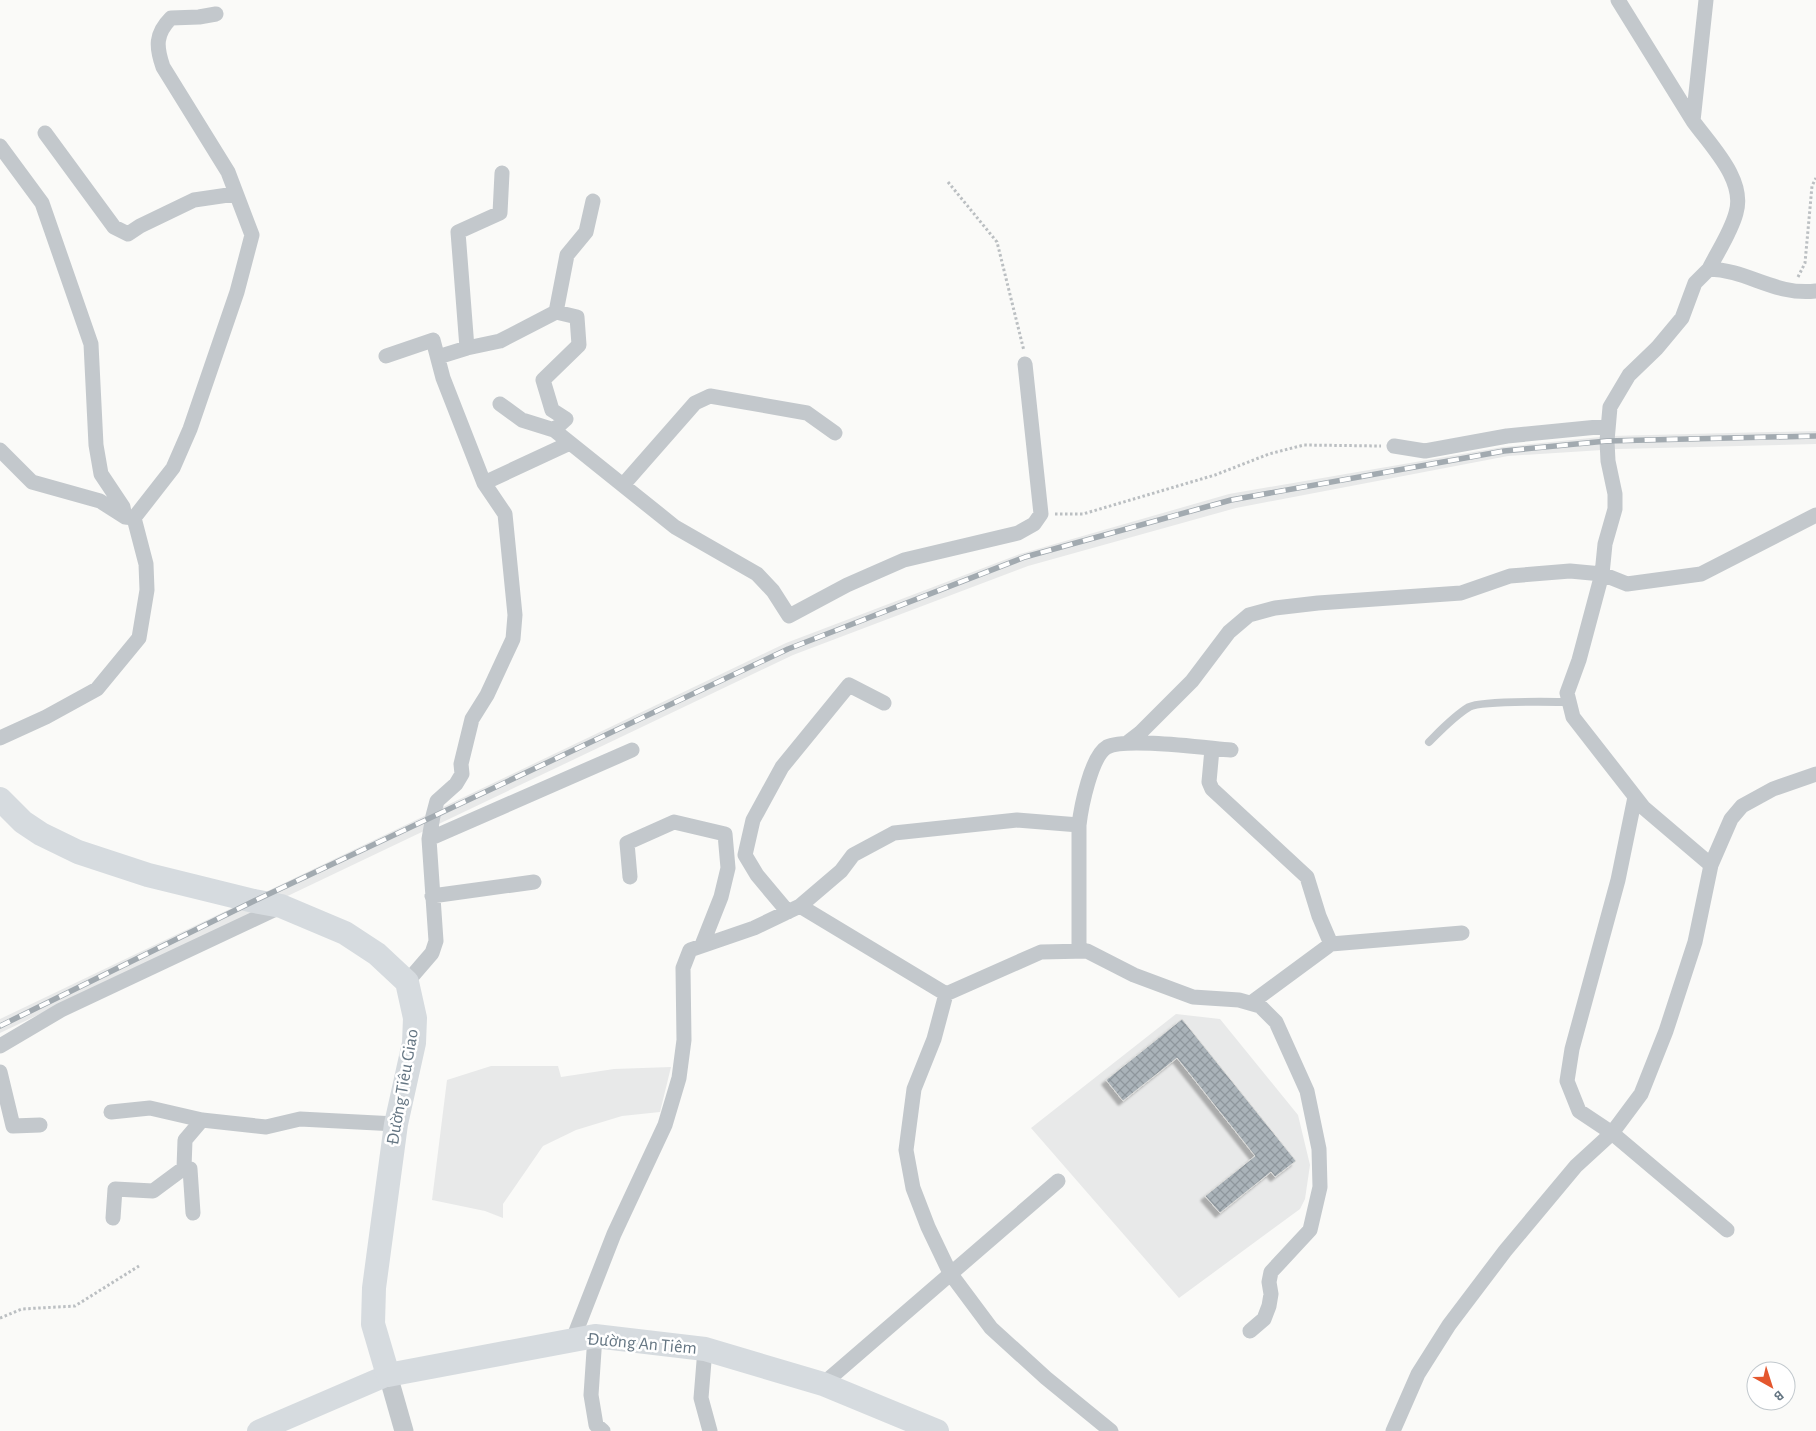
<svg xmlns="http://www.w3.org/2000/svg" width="1816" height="1431" font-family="'Alegreya Sans',sans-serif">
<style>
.built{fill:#e8e9e9}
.building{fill:url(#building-cross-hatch);stroke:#dcdcda;filter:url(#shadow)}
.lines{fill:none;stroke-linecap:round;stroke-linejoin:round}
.path{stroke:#bbbfc2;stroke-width:3;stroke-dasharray:2.5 2.5;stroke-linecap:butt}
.service{stroke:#c3c8cc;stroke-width:8}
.minor{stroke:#c3c8cc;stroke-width:15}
.tertiary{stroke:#c3c8cc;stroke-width:19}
.primary{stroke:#d6dbdf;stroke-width:22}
.trunk{stroke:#d6dbdf;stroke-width:24}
.rail-casing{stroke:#a2aab0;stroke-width:5.5}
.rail{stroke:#fff;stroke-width:4;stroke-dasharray:11;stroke-linecap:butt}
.labels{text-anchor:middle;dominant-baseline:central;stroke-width:5;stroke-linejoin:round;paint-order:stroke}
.street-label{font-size:18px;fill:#657683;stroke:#fff}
</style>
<defs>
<pattern id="building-cross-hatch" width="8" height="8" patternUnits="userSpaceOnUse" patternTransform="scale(1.25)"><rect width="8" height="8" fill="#aab3b9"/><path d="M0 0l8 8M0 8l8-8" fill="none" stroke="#8e969c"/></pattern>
<filter id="shadow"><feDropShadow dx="-4.5" dy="4.5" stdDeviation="1" flood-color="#0004"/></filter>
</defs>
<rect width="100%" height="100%" fill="#fafaf8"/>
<path class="built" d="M 1816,431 L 1816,444 L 1618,449 L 1508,456 L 1236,508 L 1028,566 L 793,655 L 0,1033 L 0,1019 L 786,643 L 1020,554 L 1229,494 L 1503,447 L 1610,436 Z
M 1176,1014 L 1220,1019 L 1298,1115 L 1310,1165 L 1305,1199 L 1300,1209 L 1179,1298 L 1031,1128 Z
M 491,1066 L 558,1066 L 561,1077 L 614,1069 L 671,1067 L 660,1112 L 622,1116 L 576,1130 L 543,1146 L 503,1204 L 503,1218 L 485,1211 L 432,1200 L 447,1080 Z"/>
<path class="building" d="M 1182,1019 L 1296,1161 L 1275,1177 L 1271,1172 L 1220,1213 L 1205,1196 L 1255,1156 L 1177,1058 L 1123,1101 L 1106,1080 Z"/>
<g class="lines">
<path class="path" d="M 948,182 L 997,242 L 1024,351
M 1798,277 L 1805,263 L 1812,186 L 1816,178
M 1055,514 L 1083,514 L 1215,475 L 1269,454 L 1304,445 L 1381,446
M 0,1318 L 22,1309 L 75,1306 L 139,1266"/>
<path class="service" d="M 1429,742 C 1441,730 1454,716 1469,707 C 1483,700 1550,702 1569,702"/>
<path class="minor" d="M 1618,0 L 1693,121
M 1706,0 L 1693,121 C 1711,146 1746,180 1736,213 C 1731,232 1718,251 1709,269
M 45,133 L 114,227 L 128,234 L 140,226 L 194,200 L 235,194
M 0,146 L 42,203 L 91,344 L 96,445 L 101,474 L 123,507 L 125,517
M 556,312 L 577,317 L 579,345 L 543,380 L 552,410 L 566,419 L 554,430 L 675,527 L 757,574 L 773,591 L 789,616 L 847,585 L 904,560 L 1018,533 L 1034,524 L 1041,514 L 1025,364
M 467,348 L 458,232 L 500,213 L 502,173
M 386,356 L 433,340 L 443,378 L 484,483 L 505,514 L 515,615 L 513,639 L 487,695 L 472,719 L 461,764 L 462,774 L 456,784 L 437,801 L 433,816 L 429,839 L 436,941 L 432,953 L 407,982
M 438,357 L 467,348 L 500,341 L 556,312 L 567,255 L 586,232 L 593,201
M 500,404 L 522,420 L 554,430
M 1394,446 L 1425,451 L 1507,436 L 1608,426
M 0,450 L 32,482 L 100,501 L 125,517 L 134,518 L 146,564 L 147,590 L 139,638 L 97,689 L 46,717 L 0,738
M 484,483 L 570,443
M 623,485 L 695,403 L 710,396 L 807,413 L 835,433
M 134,518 L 173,468 L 190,429 L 237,292 L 252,235 L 228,172 L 163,67 C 156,47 155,34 171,18 L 199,17 L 216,14
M 1127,743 L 1140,733 L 1192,681 L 1229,632 L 1249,615 L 1275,608 L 1318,603 L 1461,593 L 1510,576 L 1570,571 L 1602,574 L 1627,584 L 1701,574 L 1816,515
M 1212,749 L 1209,782 L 1212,789 L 1307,877 L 1319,916 L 1331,944
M 1635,797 L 1618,880 L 1572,1049 L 1567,1081 L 1579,1111 L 1612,1133 L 1727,1230
M 429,839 L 632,750
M 1711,865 L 1644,808 L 1573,717 L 1567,693 L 1579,660 L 1602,574 L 1605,544 L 1615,509 L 1615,494 L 1608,461 L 1607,441 L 1610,407 L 1629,375 L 1657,348 L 1682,318 L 1695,283 L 1709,269 C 1748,270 1775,296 1816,291
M 630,877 L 627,843 L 674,822 L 725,834 L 728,868 L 721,897 L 702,945
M 432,896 L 534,882
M 800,906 L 946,994 L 1041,952 L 1087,951 L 1134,975 L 1193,997 L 1239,1000 L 1260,1006 L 1276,1022 L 1307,1091 L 1319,1149 L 1320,1187 L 1310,1230 L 1271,1272 L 1269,1282 L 1271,1294 L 1269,1306 L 1264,1319 L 1250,1331
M 788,912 L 757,875 L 745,855 L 753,820 L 782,767 L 849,685 L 884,703
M 1079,951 L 1079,825 C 1081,808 1091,756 1107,747 C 1126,737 1206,748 1231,750
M 946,994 L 934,1039 L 914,1089 L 906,1150 L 913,1188 L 928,1227 L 950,1273 L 991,1328 L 1046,1378 L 1111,1431
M 1251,1003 L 1331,944 L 1462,933
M 0,1046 L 61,1010 L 280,907
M 0,1072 L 13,1126 L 40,1125
M 111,1112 L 150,1108 L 202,1120 L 266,1127 L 300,1119 L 396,1124
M 193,1213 L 190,1169 L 184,1168 L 185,1140 L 202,1120
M 113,1218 L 115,1189 L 153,1191 L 184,1168
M 595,1336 L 591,1395 L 596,1425 L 603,1431
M 573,1339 L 614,1234 L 665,1125 L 679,1078 L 684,1040 L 683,968 L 690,950 L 754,928 L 800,906 L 841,871 L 853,855 L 894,833 L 1017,820 L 1079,825
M 705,1349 L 701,1398 L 710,1431
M 823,1384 L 1058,1181
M 1393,1431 L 1418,1374 L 1449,1325 L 1505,1251 L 1576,1166 L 1612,1133 L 1641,1094 L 1666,1031 L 1695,942 L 1711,865 L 1731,819 L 1742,806 L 1773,789 L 1816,774"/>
<path class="tertiary" d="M 388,1375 L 404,1431"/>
<path class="primary" d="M 258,1431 L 388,1375"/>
<path class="trunk" d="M 0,799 L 23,822 L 41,834 L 78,852 L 148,875 L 254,901 L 281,906 L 345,933 L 377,954 L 407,982 L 415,1018 L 414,1043 L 396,1124 L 374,1288 L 373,1324 L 388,1375 L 595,1336 L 705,1349 L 823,1384 L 937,1431"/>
<g class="rail-casing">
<path id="rail" d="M 0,1026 L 254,901 L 788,649 L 1025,557 L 1231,500 L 1504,451 L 1607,441 L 1816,436"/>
</g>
<use href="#rail" class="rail"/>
</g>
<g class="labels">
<g class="street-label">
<text transform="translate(403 1087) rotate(-80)">Đường Tiêu Giao</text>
<text transform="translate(642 1344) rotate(5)">Đường An Tiêm</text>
</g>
</g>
<g transform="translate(1771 1386) rotate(141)"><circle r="24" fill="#ffffff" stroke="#c1c8cd"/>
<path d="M0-4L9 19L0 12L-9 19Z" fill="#e4572e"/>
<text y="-8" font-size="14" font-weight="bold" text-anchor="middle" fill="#657683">B</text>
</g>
</svg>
